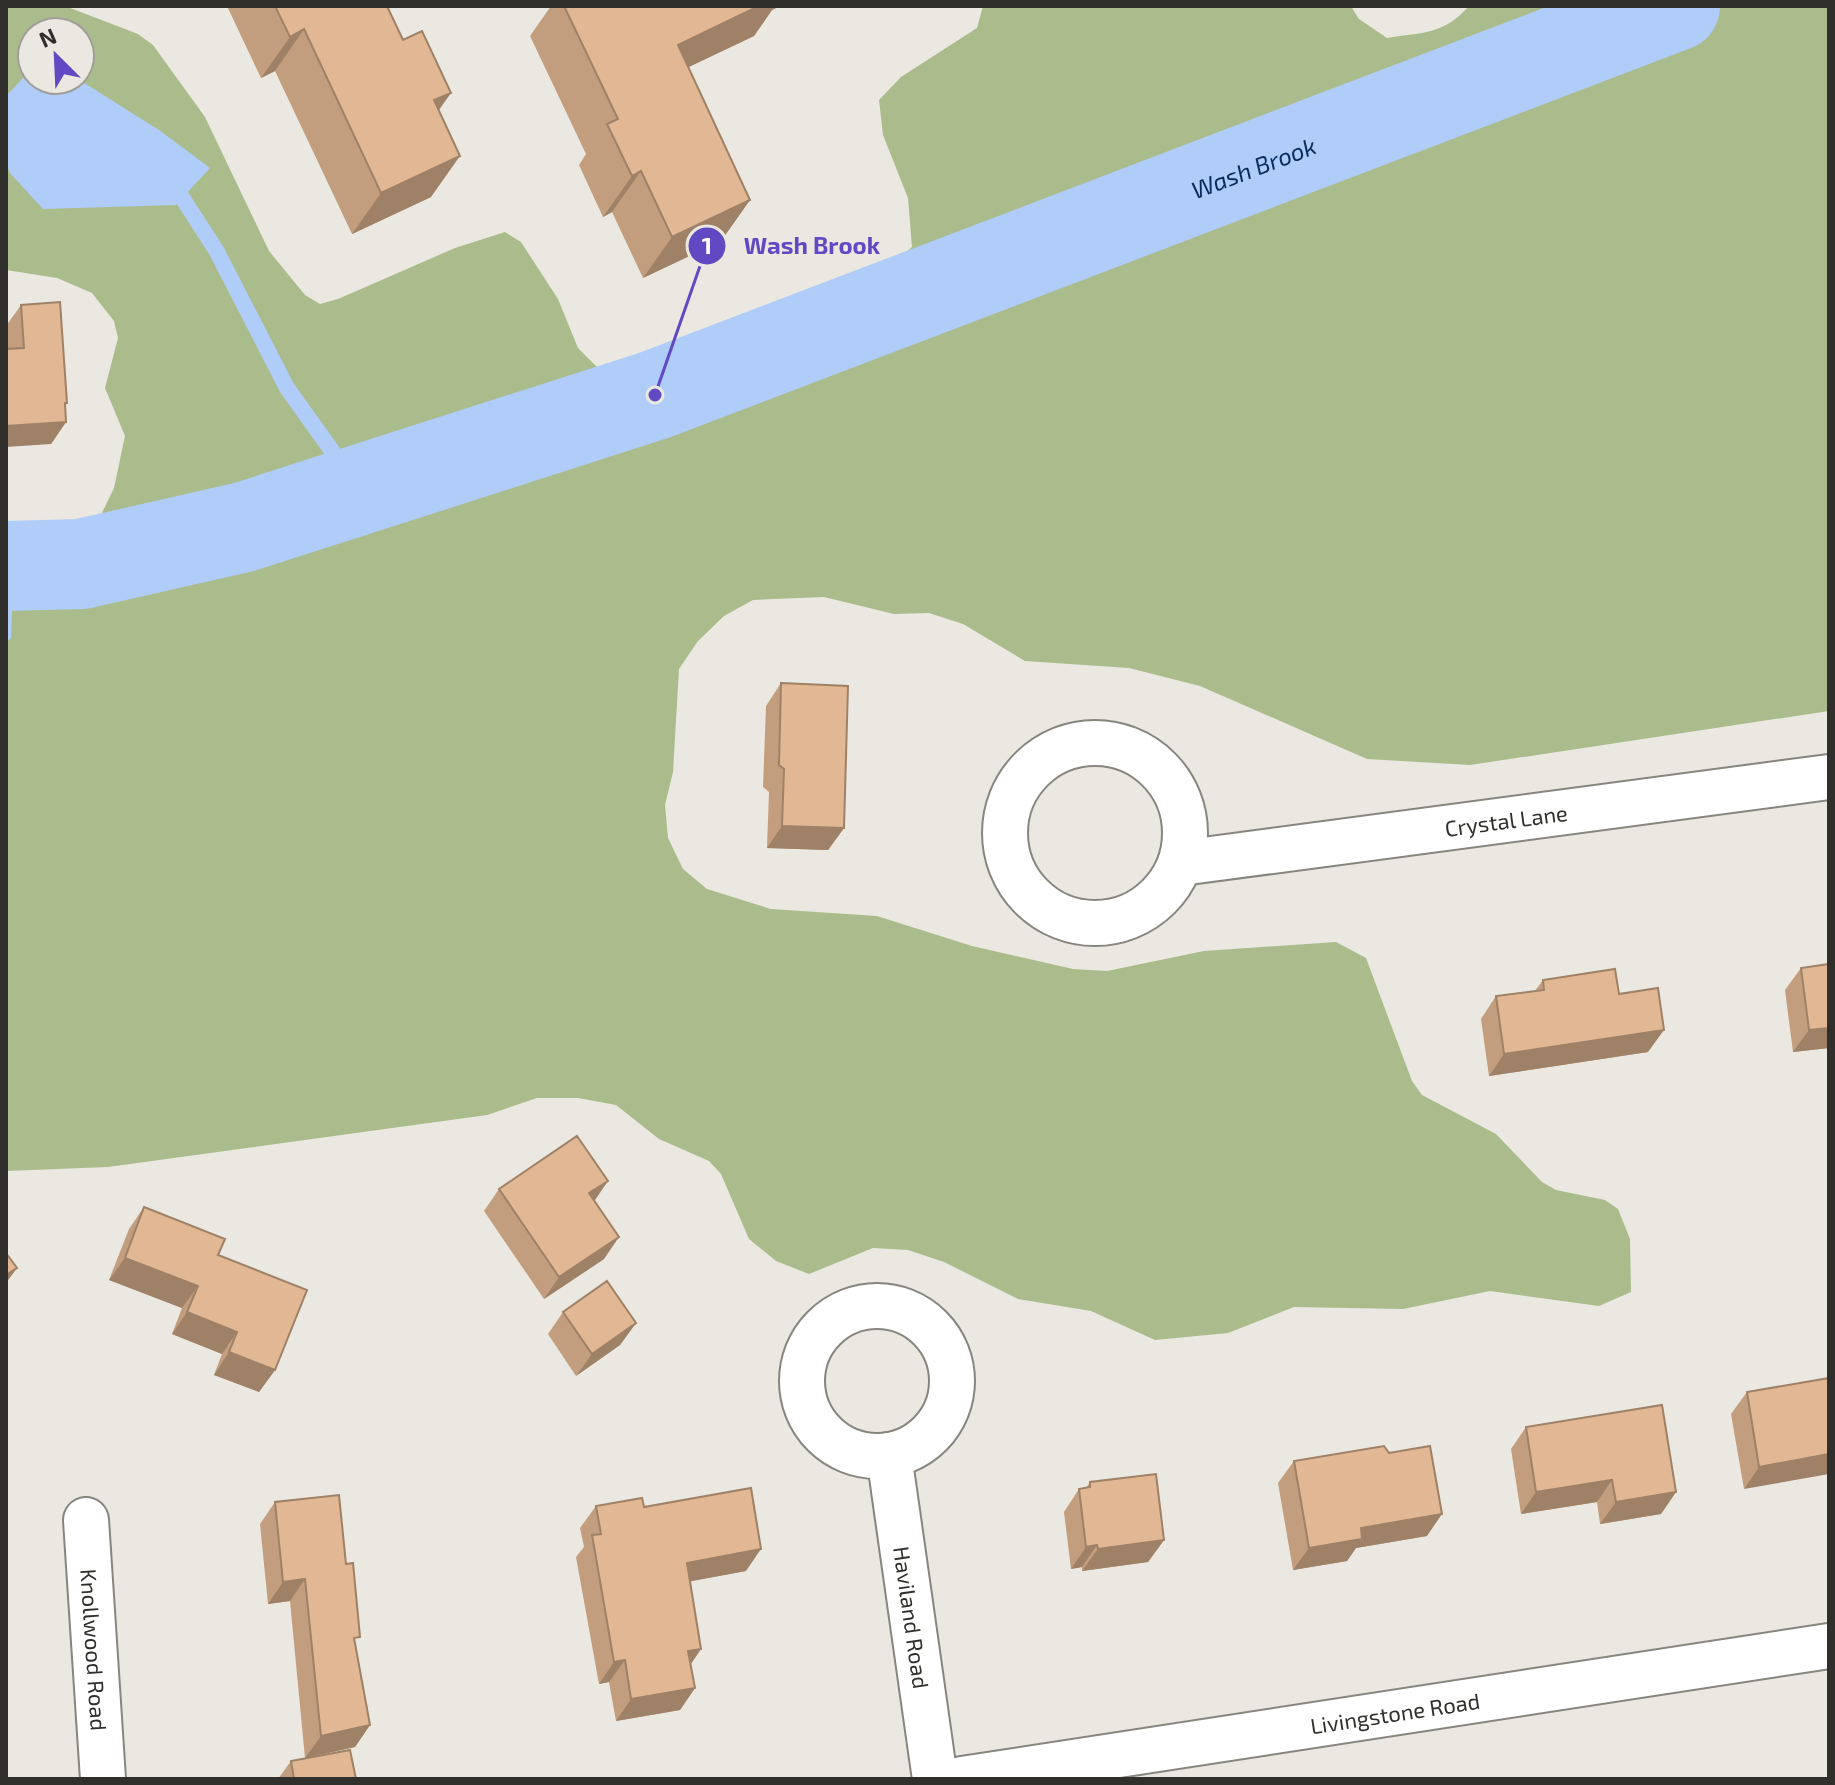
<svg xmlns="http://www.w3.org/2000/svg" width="1835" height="1785" font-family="'Exo 2',sans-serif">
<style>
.forest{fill:#aabc8c;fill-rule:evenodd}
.water{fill:#b0ccf8}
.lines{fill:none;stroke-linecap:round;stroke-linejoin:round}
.stream{stroke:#b0ccf8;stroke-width:16}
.river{stroke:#b0ccf8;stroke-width:90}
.minor-casing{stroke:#87867e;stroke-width:48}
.minor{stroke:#fff;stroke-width:44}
.wall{fill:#c29e7e}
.shaded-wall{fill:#9e8167}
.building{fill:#e1b893;stroke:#9e8167;stroke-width:2}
.labels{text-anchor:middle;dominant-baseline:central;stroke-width:7;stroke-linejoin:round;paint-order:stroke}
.street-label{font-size:22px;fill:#302f2c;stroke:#eae8e0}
.water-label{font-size:24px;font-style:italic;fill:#082b5d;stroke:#eae8e0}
.leader{fill:none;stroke:#6049c2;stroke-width:3}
.callout-dot{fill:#6049c2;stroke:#eae8e0;stroke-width:3}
.mark-label{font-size:24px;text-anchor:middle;font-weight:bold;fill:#fff}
.callout-label{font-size:24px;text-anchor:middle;font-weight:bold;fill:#6049c2;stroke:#eae8e0;stroke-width:7;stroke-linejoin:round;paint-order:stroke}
</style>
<rect width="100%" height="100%" fill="#eae8e0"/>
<path class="forest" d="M 6,6 L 65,6 L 138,34 L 153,45 L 205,117 L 269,251 L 305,295 L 320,304 L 338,299 L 455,248 L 505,232 L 521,242 L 558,299 L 578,348 L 602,372 L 638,369 L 701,338 L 771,319 L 898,259 L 912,247 L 908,198 L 883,135 L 879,100 L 901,77 L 977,28 L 983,6 L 1351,6 L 1359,19 L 1387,38 C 1424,32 1443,35 1469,6 L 1829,6 L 1829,711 L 1470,765 L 1367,759 L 1200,686 L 1129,668 L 1025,661 L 963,624 L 929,613 L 894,614 L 824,597 L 753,600 L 724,616 L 698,641 L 679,669 L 673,772 L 665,805 L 668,838 L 683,869 L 707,889 L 771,909 L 877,916 L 972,946 L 1073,969 L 1107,971 L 1204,951 L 1336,942 L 1366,958 L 1412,1081 L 1422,1095 L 1496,1134 L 1542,1182 L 1556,1190 L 1605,1200 L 1618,1209 L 1630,1239 L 1631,1292 L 1599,1306 L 1490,1291 L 1403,1309 L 1294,1307 L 1228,1333 L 1155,1340 L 1091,1311 L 1018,1299 L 944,1262 L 908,1250 L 873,1248 L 809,1274 L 776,1261 L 749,1239 L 721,1174 L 709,1161 L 659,1139 L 616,1105 L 578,1098 L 537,1098 L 487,1115 L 108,1167 L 6,1171 L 6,553 L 83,552 L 114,488 L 125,436 L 105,388 L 118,338 L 114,321 L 92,293 L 57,278 L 6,270 ZM 32,32 L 80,32 L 80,80 L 32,80 Z"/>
<path class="water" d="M 23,78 L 32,78 L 32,80 L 81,81 L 159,130 L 210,168 L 176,205 L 43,209 L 10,173 L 6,164 L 6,96 Z
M 6,535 L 15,536 L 11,638 L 6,642 Z"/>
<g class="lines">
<path class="stream" d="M 170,179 L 216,250 L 287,388 L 360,490"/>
<path class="river" id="s1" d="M 6,566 L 81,564 L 244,527 L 655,395 L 1675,6"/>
<g class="minor-casing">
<g id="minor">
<circle cx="1095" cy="833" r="90"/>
<path id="s2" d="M 1181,863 L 1829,777"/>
<circle cx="877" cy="1381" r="75"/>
<path id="s3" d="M 889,1455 L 935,1779"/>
<path id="s4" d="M 86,1520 L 103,1779"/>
<path id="s5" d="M 962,1779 L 1829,1646"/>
</g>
</g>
<use href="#minor" class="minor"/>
</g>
<path class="wall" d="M 227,6 L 387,6 L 439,111 L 431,197 L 352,234 L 275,71 L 261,78 Z
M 551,6 L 780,6 L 772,10 L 754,36 L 688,67 L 750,200 L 721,241 L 643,278 L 612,212 L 603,217 L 579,165 L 586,154 L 530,36 Z
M 21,305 L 65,406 L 66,422 L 51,444 L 7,349 L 6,326 Z
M 781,683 L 844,828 L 828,850 L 767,848 L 769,792 L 763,787 L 766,706 Z
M 1829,964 L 1829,1048 L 1793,1052 L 1785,990 L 1801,968 Z
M 1543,980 L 1619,994 L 1648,1052 L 1489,1076 L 1481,1019 L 1496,996 L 1535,991 Z
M 499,1189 L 594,1201 L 604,1259 L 544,1299 L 484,1211 Z
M 144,1207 L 218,1255 L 275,1370 L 259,1392 L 214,1375 L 222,1354 L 172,1334 L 182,1308 L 109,1280 L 129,1229 Z
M 563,1312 L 636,1323 L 620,1345 L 576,1376 L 548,1334 Z
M 1829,1378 L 1744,1489 L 1731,1414 L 1747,1392 Z
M 1526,1427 L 1676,1492 L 1661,1514 L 1600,1524 L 1597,1502 L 1521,1514 L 1511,1449 Z
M 1294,1461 L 1427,1536 L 1356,1548 L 1347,1561 L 1293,1570 L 1278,1483 Z
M 1090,1482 L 1164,1540 L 1148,1562 L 1082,1571 L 1082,1567 L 1071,1569 L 1064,1512 L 1079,1489 L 1086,1488 Z
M 275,1502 L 355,1645 L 370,1725 L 355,1747 L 305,1758 L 290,1601 L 268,1604 L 260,1524 Z
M 596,1506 L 644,1507 L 746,1571 L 690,1581 L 701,1649 L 691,1664 L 695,1688 L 680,1710 L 616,1721 L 609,1682 L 599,1684 L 576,1557 L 584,1547 L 580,1528 Z
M 291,1761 L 356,1779 L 278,1779 Z"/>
<path class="shaded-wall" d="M 758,6 L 780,6 L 772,10 L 754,36 L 649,86 L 678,45 Z
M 304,29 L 275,71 L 261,78 L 290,37 Z
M 451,93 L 422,134 L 434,100 Z
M 460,156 L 431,197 L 352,234 L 381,193 Z
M 641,171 L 612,212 L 603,217 L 632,176 Z
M 750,200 L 721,241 L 643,278 L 672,237 Z
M 65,403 L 67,403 L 54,423 L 66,422 L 51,444 L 6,447 L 6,426 Z
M 782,826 L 844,828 L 828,850 L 767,848 Z
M 1829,1028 L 1829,1048 L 1793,1052 L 1809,1030 Z
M 1664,1030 L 1648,1052 L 1489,1076 L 1504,1054 Z
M 608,1181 L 593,1203 L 589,1193 Z
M 619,1237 L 604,1259 L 544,1299 L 559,1277 Z
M 125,1258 L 198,1286 L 182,1308 L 109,1280 Z
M 17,1268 L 6,1283 L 6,1275 Z
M 187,1312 L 237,1332 L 222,1354 L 172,1334 Z
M 636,1323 L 620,1345 L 576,1376 L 592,1354 Z
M 229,1352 L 275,1370 L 259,1392 L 214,1375 Z
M 1829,1454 L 1829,1474 L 1744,1489 L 1759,1467 Z
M 1612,1480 L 1597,1502 L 1521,1514 L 1536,1492 Z
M 1676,1492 L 1661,1514 L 1600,1524 L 1616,1502 Z
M 1442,1514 L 1427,1536 L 1356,1548 L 1347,1561 L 1293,1570 L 1309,1548 L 1361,1528 Z
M 1164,1540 L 1148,1562 L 1082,1571 L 1098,1549 Z
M 1097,1545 L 1082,1567 L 1071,1569 L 1086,1547 Z
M 761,1549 L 746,1571 L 671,1585 L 687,1563 Z
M 305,1579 L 290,1601 L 268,1604 L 283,1582 Z
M 701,1649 L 686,1671 L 688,1651 Z
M 625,1660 L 609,1682 L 599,1684 L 614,1662 Z
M 695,1688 L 680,1710 L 616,1721 L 631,1699 Z
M 370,1725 L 355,1747 L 305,1758 L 321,1736 Z"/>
<path class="building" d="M 275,6 L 387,6 L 403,40 L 422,31 L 451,93 L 434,100 L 460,156 L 381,193 L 304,29 L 290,37 Z
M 564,6 L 759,6 L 678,45 L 750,200 L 672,237 L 641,171 L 632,176 L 607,124 L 618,119 Z
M 60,302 L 67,403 L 65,403 L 66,422 L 6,426 L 6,349 L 24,348 L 21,305 Z
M 781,683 L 848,686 L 844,828 L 782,826 L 784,769 L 779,765 Z
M 1829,964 L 1829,1028 L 1809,1030 L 1801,968 Z
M 1615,969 L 1619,994 L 1658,988 L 1664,1030 L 1504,1054 L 1496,996 L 1544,990 L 1543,980 Z
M 577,1136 L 608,1181 L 589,1193 L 619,1237 L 559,1277 L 499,1189 Z
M 144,1207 L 225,1239 L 218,1255 L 307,1290 L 275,1370 L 229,1352 L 237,1332 L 187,1312 L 198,1286 L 125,1258 Z
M 6,1253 L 17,1268 L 6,1275 Z
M 607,1281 L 636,1323 L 592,1354 L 563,1312 Z
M 1829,1378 L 1829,1454 L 1759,1467 L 1747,1392 Z
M 1662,1405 L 1676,1492 L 1616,1502 L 1612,1480 L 1536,1492 L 1526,1427 Z
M 1384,1446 L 1389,1453 L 1430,1446 L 1442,1514 L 1361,1528 L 1362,1539 L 1309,1548 L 1294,1461 Z
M 1156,1474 L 1164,1540 L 1098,1549 L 1097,1545 L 1086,1547 L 1079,1489 L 1090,1487 L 1090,1482 Z
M 751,1488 L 761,1549 L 687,1563 L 701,1649 L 688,1651 L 695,1688 L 631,1699 L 625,1660 L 614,1662 L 592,1535 L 601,1534 L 596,1506 L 642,1498 L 644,1507 Z
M 339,1495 L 346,1564 L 353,1563 L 360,1637 L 354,1638 L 370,1725 L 321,1736 L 305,1579 L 283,1582 L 275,1502 Z
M 350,1750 L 356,1779 L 294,1779 L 291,1761 Z"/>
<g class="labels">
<g class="street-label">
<text stroke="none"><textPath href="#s2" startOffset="328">Crystal Lane</textPath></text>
<text stroke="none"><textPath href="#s3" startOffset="164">Haviland Road</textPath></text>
<text stroke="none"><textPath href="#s4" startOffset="130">Knollwood Road</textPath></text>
<text stroke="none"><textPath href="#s5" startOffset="438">Livingstone Road</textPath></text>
</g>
<g class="water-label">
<text stroke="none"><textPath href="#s1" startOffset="1314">Wash Brook</textPath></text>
</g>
</g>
<path class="leader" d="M655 395L707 246"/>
<g class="callout-dot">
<circle cx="655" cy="395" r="8"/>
<circle cx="707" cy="246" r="20"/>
</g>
<g class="mark-label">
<text x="707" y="254">1</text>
</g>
<g class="callout-label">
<text x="812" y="254">Wash Brook</text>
</g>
<rect width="1835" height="1785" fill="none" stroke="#302f2c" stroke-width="16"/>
<g transform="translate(56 56) rotate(336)"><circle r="38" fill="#eae8e0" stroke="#a09e98" stroke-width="2"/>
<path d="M0-6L14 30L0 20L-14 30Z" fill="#6049c2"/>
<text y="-12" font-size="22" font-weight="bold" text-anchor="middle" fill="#302f2c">N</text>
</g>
</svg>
